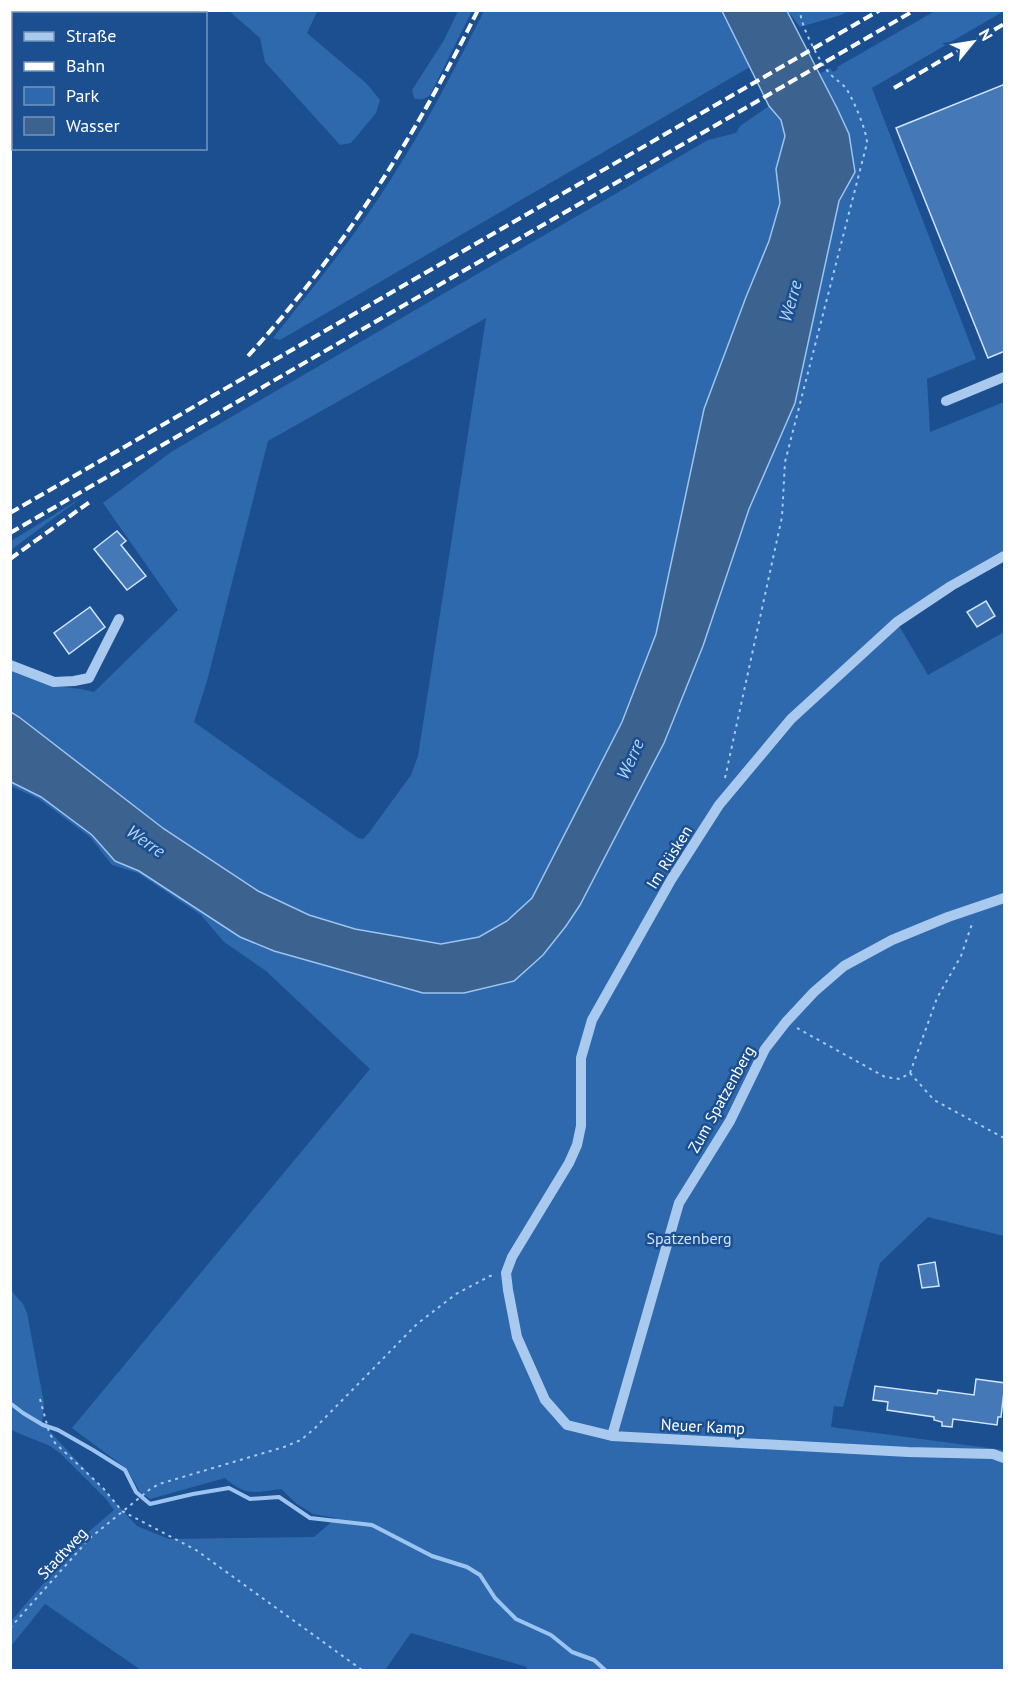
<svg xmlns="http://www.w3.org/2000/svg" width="1015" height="1681" font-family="'PT Sans',sans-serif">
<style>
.green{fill:#2e69ad;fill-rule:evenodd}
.water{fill:#3c6290;stroke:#9cc4f0;stroke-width:1.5}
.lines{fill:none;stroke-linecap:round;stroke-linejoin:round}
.stream{stroke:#9cc4f0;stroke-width:4}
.building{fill:#4478b7;stroke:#cfe3fa;stroke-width:1.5}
.path{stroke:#a9c9ee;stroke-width:2;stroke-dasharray:3 4.5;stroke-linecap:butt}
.minor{stroke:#a9c9ee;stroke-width:10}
.rail{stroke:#fff;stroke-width:4;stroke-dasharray:10 4.5;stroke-linecap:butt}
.labels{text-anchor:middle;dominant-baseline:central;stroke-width:5;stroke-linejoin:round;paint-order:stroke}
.street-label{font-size:16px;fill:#fff;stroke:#1b4f8f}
.park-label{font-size:16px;fill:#cfe3fa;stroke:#1b4f8f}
.water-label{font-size:18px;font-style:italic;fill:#b5d3f5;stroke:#1b4f8f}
</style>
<rect width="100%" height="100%" fill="#1b4f8f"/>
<path class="green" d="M 229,11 L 316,11 L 317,12 L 307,33 L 367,84 L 380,100 L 376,113 L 351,143 L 340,145 L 265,62 L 260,38 Z
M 458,11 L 472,11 L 430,95 C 424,99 421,101 414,98 L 412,90 L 444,40 Z
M 484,11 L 722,11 L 750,67 L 280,340 L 273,338 C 314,286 356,235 391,179 C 426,125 455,68 484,11 Z
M 788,11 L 849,11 L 841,15 L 800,27 Z
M 935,11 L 1004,11 L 872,88 L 976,359 L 927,379 L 930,432 L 1004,402 L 1004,552 L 895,619 L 928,675 L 1004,632 L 1004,1236 L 928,1217 L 880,1263 L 843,1407 L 834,1406 L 831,1427 L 1004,1450 L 1004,1670 L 526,1670 L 527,1667 L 411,1633 L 385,1670 L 141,1670 L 45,1604 L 11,1646 L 11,1621 L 86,1534 L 114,1510 L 106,1499 L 60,1453 L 50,1446 L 11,1430 L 10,1289 L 23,1304 L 27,1313 L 44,1403 L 42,1423 L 137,1526 L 169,1539 L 314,1537 L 336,1518 L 313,1514 L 297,1504 L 281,1489 C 255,1492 246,1497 225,1478 L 150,1499 L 140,1492 L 127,1469 L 72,1428 L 370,1069 L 266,971 L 224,942 L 201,915 L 138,873 L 112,865 L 90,837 L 39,799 L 11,786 L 11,782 L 41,797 L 92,835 L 115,861 L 139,871 L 240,937 L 274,951 L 423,993 L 543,955 L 566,926 L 580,905 L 664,743 L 703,646 L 749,509 L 795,403 L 839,201 L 855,171 L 849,134 L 837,108 L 819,74 L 830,68 L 833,72 L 838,69 L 837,67 Z
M 769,106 L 781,120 L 785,136 L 776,169 L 780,203 L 769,241 L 746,297 L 704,409 L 656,634 L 622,722 L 565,835 L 532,898 L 507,921 L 479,937 L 441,944 L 355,929 L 309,915 L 258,891 L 164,829 L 19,717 L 11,712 L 10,670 L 55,686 L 81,689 L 94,692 L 178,610 L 103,503 L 171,452 L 708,140 L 736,133 L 740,126 ZM 486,318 L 418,756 L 411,775 L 368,834 L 363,839 L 358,838 L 194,722 L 207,681 L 268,441 Z
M 81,498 L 11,550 L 11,541 Z"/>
<path class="water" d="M 722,11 L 787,11 L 837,108 L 849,134 L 855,172 L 839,201 L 795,403 L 749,509 L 703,646 L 664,743 L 580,905 L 566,926 L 543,955 L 514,981 L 464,993 L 423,993 L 274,951 L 240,937 L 139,871 L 115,861 L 92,835 L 41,797 L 11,782 L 11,712 L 19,717 L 164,829 L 258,891 L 309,915 L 355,929 L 441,944 L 479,937 L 507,921 L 532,898 L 622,722 L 656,634 L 704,409 L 746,297 L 769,241 L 780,203 L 776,169 L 785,136 L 781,120 L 769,106 Z"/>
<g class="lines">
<path class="stream" d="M 10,1403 L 23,1413 L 43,1425 L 58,1430 L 93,1450 L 125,1470 L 136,1492 L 150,1504 L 193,1494 L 229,1488 L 250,1499 L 279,1497 L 310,1518 L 372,1525 L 432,1556 L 467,1567 L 480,1575 L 495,1598 L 516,1619 L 551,1635 L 572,1652 L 594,1660 L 605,1670"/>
</g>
<path class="building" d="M 1005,84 L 1005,351 L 988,358 L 896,128 Z
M 117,531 L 126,541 L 121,545 L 146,576 L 127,590 L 94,549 Z
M 986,601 L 995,616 L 977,627 L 967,612 Z
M 90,607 L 105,627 L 69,654 L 54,633 Z
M 935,1262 L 939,1286 L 922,1288 L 918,1265 Z
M 976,1379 L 1005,1383 L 1001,1417 L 998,1417 L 997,1425 L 953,1419 L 952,1427 L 942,1426 L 942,1422 L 934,1420 L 934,1417 L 887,1410 L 888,1402 L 873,1400 L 875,1386 L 937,1394 L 938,1390 L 974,1395 Z"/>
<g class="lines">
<path class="path" d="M 725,778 L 782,517 L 785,462 L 867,143 C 867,131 852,96 845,87 C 840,82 835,79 830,74 C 820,63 800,25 800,10
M 797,1028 L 885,1077 L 900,1079 L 910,1073 L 934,1100 L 1004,1138
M 910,1073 L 937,998 L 961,956 L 973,921
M 40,1399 L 49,1432 L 55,1443 L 103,1488 L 122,1511 L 196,1550 L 362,1670
M 10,1628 L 90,1538 L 149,1490 L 159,1484 L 284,1447 L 301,1440 L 315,1428 L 417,1324 L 456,1294 L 490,1276 L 495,1275"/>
<path class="minor" d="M 946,401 L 1004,377
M 1004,556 L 951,586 L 897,622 L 791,719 L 719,805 L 671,880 L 592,1020 L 581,1058 L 581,1126 L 577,1145 L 569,1163 L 512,1257 L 506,1273 L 508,1290 L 517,1337 L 545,1400 L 567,1425 L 612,1436 L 908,1452 L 993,1454 L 1004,1458
M 10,665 L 54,682 L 74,681 L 89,678 L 119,619
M 612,1436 L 679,1203 L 730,1121 L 765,1049 L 786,1022 L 814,992 L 844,966 L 892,940 L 948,917 L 1004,898"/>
<path class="rail" d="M 894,88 L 1004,24
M 248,356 C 342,253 416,135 478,10
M 10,513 L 880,10
M 10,533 L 915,10
M 10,559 L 91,501"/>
</g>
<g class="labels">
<g class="street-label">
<text transform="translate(669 857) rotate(-58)">Im Rüsken</text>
<text transform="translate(721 1099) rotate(-61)">Zum Spatzenberg</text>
<text transform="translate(703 1426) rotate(3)">Neuer Kamp</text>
<text transform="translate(62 1553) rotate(-47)">Stadtweg</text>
</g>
<g class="park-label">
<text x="689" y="1238">Spatzenberg</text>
</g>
<g class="water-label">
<text transform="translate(790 301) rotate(-74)">Werre</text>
<text transform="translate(630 759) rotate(-66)">Werre</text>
<text transform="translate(146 841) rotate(35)">Werre</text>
</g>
</g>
<rect width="1015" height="1681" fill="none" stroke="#ffffff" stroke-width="24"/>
<rect x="12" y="12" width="195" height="138" fill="#1b4f8f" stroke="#7695bc" stroke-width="1.5"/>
<rect x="24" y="32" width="30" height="9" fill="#a9c9ee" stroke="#7695bc" stroke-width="1.5"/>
<text x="66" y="42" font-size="18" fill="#ffffff">Straße</text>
<rect x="24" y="62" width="30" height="9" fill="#ffffff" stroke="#7695bc" stroke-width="1.5"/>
<text x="66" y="72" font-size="18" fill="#ffffff">Bahn</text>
<rect x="24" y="87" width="30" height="18" fill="#2e69ad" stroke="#7695bc" stroke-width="1.5"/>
<text x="66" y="102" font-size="18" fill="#ffffff">Park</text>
<rect x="24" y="117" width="30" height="18" fill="#3c6290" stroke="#7695bc" stroke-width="1.5"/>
<text x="66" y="132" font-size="18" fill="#ffffff">Wasser</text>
<g transform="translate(973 42) rotate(60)" stroke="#1b4f8f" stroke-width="4.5" paint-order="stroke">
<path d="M0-4.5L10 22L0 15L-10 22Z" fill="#ffffff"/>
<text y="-9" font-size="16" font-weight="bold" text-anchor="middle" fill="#ffffff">N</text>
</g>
</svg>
